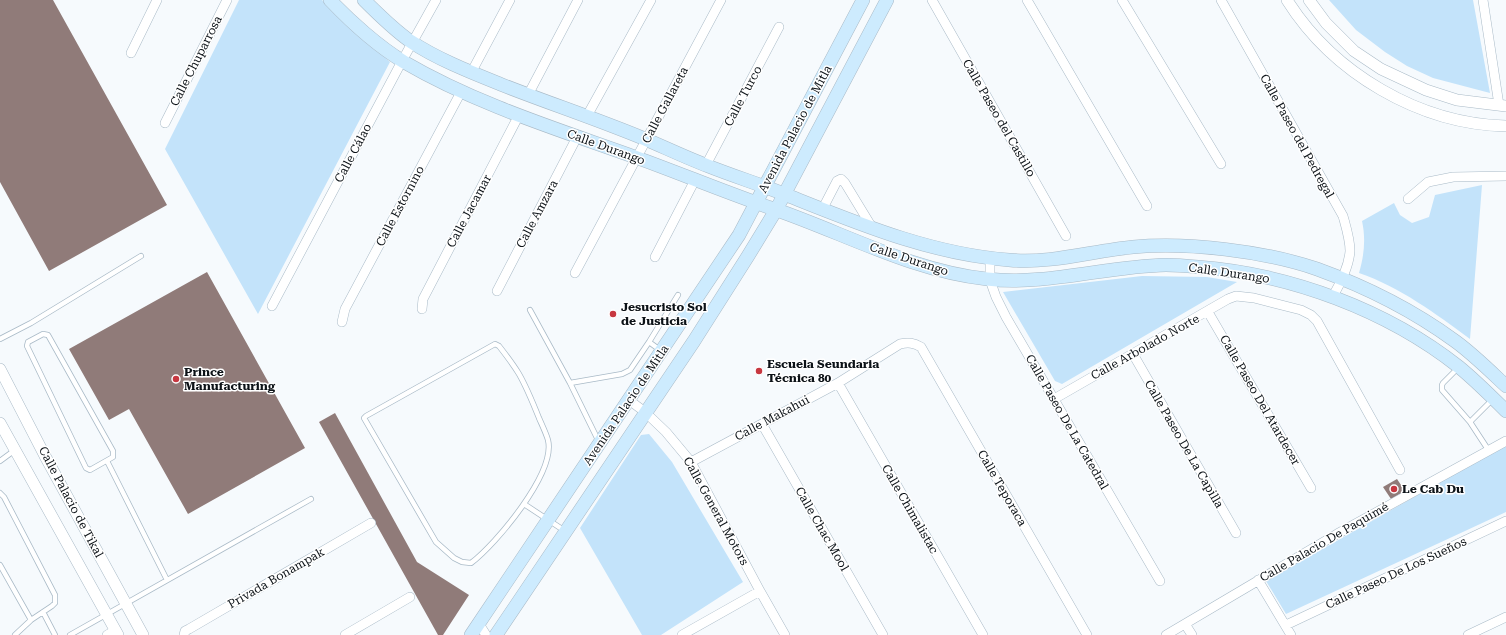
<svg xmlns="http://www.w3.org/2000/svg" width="1506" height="635" font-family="'Roboto Serif',serif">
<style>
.green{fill:#c3e3fa}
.building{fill:#907b79}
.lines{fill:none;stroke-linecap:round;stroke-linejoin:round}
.service-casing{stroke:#a9bac7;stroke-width:6}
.minor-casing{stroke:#a9bac7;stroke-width:10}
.tertiary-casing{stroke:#a9bac7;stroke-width:12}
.secondary-casing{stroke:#a9bac7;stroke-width:14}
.service{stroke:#fff;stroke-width:4.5}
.minor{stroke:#fff;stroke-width:9}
.tertiary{stroke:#fff;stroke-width:11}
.secondary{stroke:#cdebfe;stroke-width:13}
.poi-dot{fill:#c73740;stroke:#fff;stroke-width:1.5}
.labels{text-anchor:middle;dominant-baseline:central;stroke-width:3;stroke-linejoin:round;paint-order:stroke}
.street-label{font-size:12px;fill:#0c1217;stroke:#fff}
.poi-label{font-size:12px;font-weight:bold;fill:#0c1217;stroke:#fff;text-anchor:start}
</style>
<rect width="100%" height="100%" fill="#f6fafd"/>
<path class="green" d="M 239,0 L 322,0 L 390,62 L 258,314 L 165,149 Z
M 1329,0 L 1473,0 L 1490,93 L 1433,78 L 1407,66 L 1385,52 L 1356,30 Z
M 1482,185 L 1470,339 C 1436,314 1400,287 1359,273 C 1364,256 1366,239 1362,221 L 1394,203 L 1400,215 L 1412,223 L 1429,217 L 1435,195 Z
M 1142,276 L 1207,277 L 1237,282 L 1062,384 L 1055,381 L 1003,292 Z
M 649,434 L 672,462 L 743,582 L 661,635 L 642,635 L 580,528 L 641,435 Z
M 1506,445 L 1506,512 L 1286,614 L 1266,581 Z"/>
<path class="building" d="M 0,0 L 53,0 L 167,205 L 49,271 L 0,182 Z
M 207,272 L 305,448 L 188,514 L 129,409 L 109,420 L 69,349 Z
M 335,413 L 417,562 L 469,595 L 443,635 L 438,635 L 319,422 Z
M 1397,479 L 1405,491 L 1391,499 L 1383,487 Z"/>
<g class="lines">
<g class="service-casing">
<path id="service" d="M 530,310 L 570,383 L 598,440
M 43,334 L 48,335 L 113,451 L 113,457 L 90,470 L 86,468 L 27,346 L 28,342 Z
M 0,339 L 31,323 L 141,256
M 649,342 L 660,350
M 495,344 L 499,346 C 506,355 513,364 519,374 C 527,388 533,403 539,418 C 542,425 546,433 548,440 C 556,473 496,544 471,563 L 462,562 L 454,558 L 436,542 L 364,418 L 366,416 Z
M 1459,367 L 1443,383 L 1442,385 L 1442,390 L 1470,422 L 1489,451
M 570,383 L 622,374 L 630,370 L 649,342 L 678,295
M 1470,422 L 1493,399
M 0,461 L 15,450
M 107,461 L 167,580
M 0,493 L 4,497 L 55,595 L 55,603 L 52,606 L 31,620 L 0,565
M 524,504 L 565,531
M 43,612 L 55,635
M 15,635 L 31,620
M 70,635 L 311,499"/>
</g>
<g class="minor-casing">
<path id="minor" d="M 932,0 L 1066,236
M 1027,0 L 1147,206
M 1122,0 L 1221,164
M 1221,0 L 1343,216 C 1346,227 1350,239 1350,251 C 1349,265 1340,284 1333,296
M 1483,0 L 1499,105
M 131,53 L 157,0
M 471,73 L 510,0
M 528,95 L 578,0
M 587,116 L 651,0
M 165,123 L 227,0
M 706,165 L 779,27
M 1408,199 L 1428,182 L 1453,177 L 1506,176
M 822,210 L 837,181 L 841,179 L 845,183 L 873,229
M 655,257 L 695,180
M 990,258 L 990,280 L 996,297 L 1006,317 L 1160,581
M 575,273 L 721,0
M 497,291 L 577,137
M 272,306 L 402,61 L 436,0
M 422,309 L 423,299 L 519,115
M 1208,312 L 1311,488
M 342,322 L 345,309 L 461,92
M 1133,354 L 1236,533
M 838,383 L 983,635
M 1054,399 L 1228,299 L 1236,296 L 1254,298 L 1301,310 L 1311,315 L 1317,321 L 1400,470
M 629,400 L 645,412 L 666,432 L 691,462 L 760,591 L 785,635
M 762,424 L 883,635
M 691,462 L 838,383 L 900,344 C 909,342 914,343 921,347 L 1087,635
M 1258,580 L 1291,635
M 479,624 L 486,635
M 1185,624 L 1192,635
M 1286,625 L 1506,521
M 107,635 L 116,630
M 184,635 L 185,631 L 189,629 L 371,523
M 345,635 L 410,597
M 682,635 L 760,591
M 1166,635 L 1337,534 L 1506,441
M 1468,635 L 1506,617"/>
</g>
<g class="tertiary-casing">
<path id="tertiary" d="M 1287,0 C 1333,73 1419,124 1506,126
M 1309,0 L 1326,23 L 1354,51 L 1381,69 L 1426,90 L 1457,100 L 1506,106
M 0,369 L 45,456 L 143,635
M 0,423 L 118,635"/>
</g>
<g class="secondary-casing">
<path id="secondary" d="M 330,0 C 350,21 379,47 404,62 C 476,104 557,129 635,157 C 682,174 727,193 774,209 C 844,233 912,271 987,279 C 1046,286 1107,266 1166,265 C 1177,265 1188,266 1198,267 C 1290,274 1387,310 1459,367 C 1476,381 1491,396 1506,411
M 364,0 C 379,15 393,29 410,41 C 437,59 470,72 500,84 C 548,103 597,119 645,139 C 666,148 687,158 708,166 C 733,176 759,184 784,194 C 857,223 930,254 1009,260 C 1050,264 1092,251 1133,247 C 1188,242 1264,251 1317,269 C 1364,286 1414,311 1455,341 C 1473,354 1489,370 1506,386
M 471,635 L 739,235 L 863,0
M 496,635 L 694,341 L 748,256 L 776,210 L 887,0"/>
</g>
<use href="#service" class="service"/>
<use href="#minor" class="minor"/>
<use href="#tertiary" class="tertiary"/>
<use href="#secondary" class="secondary"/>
</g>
<g class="poi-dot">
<circle cx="613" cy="314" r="4"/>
<circle cx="759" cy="371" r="4"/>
<circle cx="176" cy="379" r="4"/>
<circle cx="1394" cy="489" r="4"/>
</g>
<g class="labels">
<g class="street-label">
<text transform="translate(196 61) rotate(-63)">Calle Chuparrosa</text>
<text transform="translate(743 96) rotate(-62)">Calle Turco</text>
<text transform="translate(665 105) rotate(-62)">Calle Gallareta</text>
<text transform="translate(999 118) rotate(60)">Calle Paseo del Castillo</text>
<text transform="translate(795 129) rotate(-62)">Avenida Palacio de Mitla</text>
<text transform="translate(1297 136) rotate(61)">Calle Paseo del Pedregal</text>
<text transform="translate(606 147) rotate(20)">Calle Durango</text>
<text transform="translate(353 153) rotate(-62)">Calle Cálao</text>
<text transform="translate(400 206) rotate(-62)">Calle Estornino</text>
<text transform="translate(469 211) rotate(-62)">Calle Jacamar</text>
<text transform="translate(537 214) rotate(-62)">Calle Amzara</text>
<text transform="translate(909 259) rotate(18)">Calle Durango</text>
<text transform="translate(1229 273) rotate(8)">Calle Durango</text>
<text transform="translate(1145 347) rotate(-29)">Calle Arbolado Norte</text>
<text transform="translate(1260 400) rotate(60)">Calle Paseo Del Atardecer</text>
<text transform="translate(626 405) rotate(-56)">Avenida Palacio de Mitla</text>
<text transform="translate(772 418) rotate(-28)">Calle Makahui</text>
<text transform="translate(1067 422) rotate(60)">Calle Paseo De La Catedral</text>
<text transform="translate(1184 444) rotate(60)">Calle Paseo De La Capilla</text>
<text transform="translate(1002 488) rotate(60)">Calle Teporaca</text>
<text transform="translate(71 502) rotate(62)">Calle Palacio de Tikal</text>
<text transform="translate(910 509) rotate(60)">Calle Chimalistac</text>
<text transform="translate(716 511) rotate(61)">Calle General Motors</text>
<text transform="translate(822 529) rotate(60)">Calle Chac Mool</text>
<text transform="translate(1324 542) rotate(-30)">Calle Palacio De Paquimé</text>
<text transform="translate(1396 573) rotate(-25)">Calle Paseo De Los Sueños</text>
<text transform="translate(276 578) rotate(-30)">Privada Bonampak</text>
</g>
<g class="poi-label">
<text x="621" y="307">Jesucristo Sol<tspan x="621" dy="14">de Justicia</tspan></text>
<text x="767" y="364">Escuela Seundaria<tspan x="767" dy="14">Técnica 80</tspan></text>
<text x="184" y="372">Prince<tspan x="184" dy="14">Manufacturing</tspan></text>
<text x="1402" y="489">Le Cab Du</text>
</g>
</g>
</svg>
